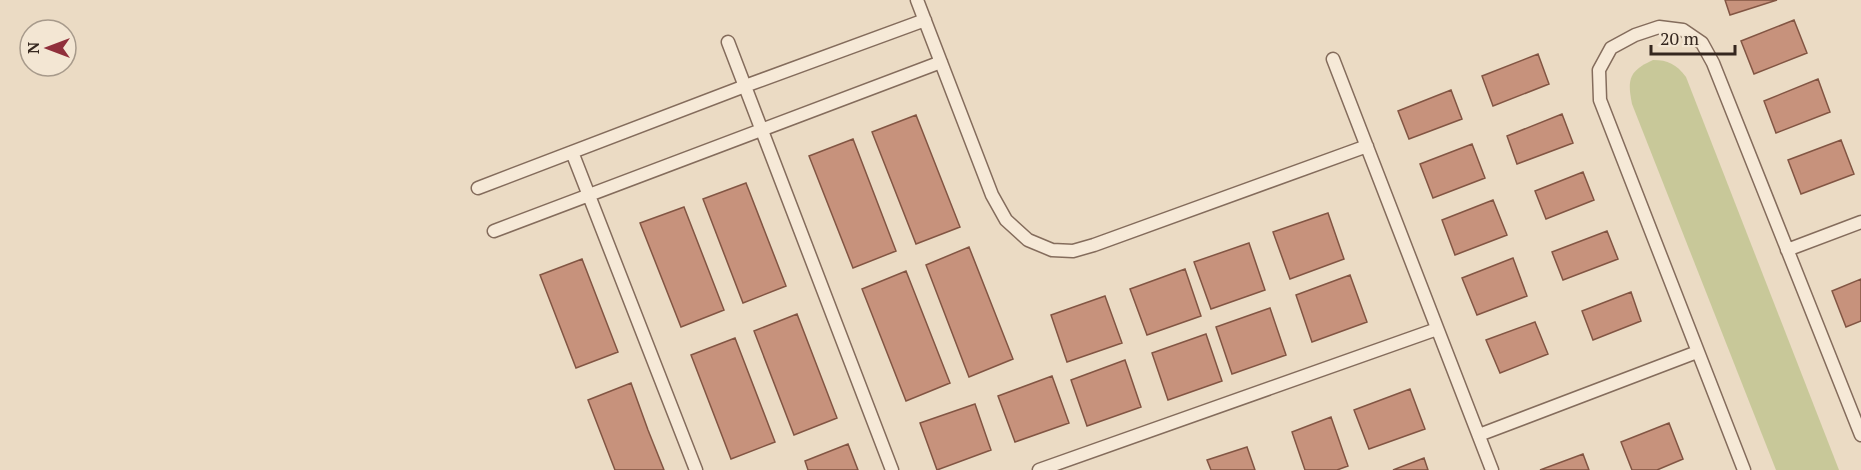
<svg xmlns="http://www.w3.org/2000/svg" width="1861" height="470" font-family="'PT Serif',serif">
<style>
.green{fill:#c8c899}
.building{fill:#c7927c;stroke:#825543;stroke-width:1.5}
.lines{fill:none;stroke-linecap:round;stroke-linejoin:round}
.lane-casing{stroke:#846c5c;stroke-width:15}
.lane{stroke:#f6e9d7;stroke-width:12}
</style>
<rect width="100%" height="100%" fill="#ebdbc4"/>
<path class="green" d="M 1653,60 C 1668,60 1676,64 1686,77 L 1839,470 L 1776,470 L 1632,104 C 1627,79 1629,71 1653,60 Z"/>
<path class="building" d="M 1725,0 L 1777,0 L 1730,15 Z
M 1794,20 L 1807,53 L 1754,74 L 1741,41 Z
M 1538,54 L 1549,84 L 1493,106 L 1482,76 Z
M 1818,79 L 1830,112 L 1776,133 L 1764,101 Z
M 1451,90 L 1462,119 L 1409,139 L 1398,111 Z
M 1562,114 L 1573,143 L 1517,164 L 1507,136 Z
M 916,115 L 960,227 L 916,244 L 872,132 Z
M 853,139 L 896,251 L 853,268 L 809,156 Z
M 1841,140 L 1854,174 L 1801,194 L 1788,160 Z
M 1472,144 L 1485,178 L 1433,198 L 1420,164 Z
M 1583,172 L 1594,200 L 1546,219 L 1535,191 Z
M 746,183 L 786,286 L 743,303 L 703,199 Z
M 1493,200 L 1507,235 L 1455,255 L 1442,220 Z
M 684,207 L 724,310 L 681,327 L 640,223 Z
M 1328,213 L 1344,259 L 1290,279 L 1273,232 Z
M 1607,231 L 1618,259 L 1563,280 L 1552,252 Z
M 1249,243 L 1265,290 L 1211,309 L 1194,262 Z
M 969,247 L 1013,359 L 969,377 L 926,265 Z
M 1513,258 L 1527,296 L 1477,315 L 1462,278 Z
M 582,259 L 618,352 L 576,368 L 540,275 Z
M 1185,269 L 1201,316 L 1147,335 L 1130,289 Z
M 906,271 L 950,383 L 906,401 L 862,289 Z
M 1350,275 L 1367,322 L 1312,342 L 1296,295 Z
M 1861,279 L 1861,321 L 1846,327 L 1832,291 Z
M 1631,292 L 1641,321 L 1593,340 L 1582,311 Z
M 1105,296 L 1122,343 L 1067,362 L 1051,315 Z
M 1270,308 L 1286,355 L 1232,374 L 1216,327 Z
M 797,314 L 837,418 L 794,435 L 754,331 Z
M 1535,322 L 1548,354 L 1500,373 L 1486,340 Z
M 1206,334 L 1222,381 L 1168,400 L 1152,353 Z
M 735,338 L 775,442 L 731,459 L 691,355 Z
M 1125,360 L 1141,407 L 1087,426 L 1071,380 Z
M 1052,376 L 1069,423 L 1015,442 L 998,396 Z
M 631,383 L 648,430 L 664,470 L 615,470 L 588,400 Z
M 1410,389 L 1425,429 L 1369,449 L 1354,410 Z
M 975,404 L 991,450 L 937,470 L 920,423 Z
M 1331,417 L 1348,466 L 1337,470 L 1305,470 L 1292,432 Z
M 1669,423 L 1683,459 L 1657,470 L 1632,470 L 1621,442 Z
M 848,444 L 858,470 L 808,470 L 805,461 Z
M 1247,447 L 1255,470 L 1211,470 L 1207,460 Z
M 1583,454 L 1589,470 L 1540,470 Z
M 1424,458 L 1428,470 L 1393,470 Z"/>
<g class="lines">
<g class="lane-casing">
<path id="lane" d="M 917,0 L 992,195 L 1006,220 L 1028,240 L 1052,250 L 1073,251 L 1094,245 L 1367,146
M 728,42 L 892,470
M 1333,59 L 1492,470
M 572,152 L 696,470
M 478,188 L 745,86 L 925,20
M 494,231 L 941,62
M 1787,250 L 1861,222
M 1479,435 L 1697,352
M 1039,470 L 1437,329
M 1744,470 L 1600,100 L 1599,70 L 1611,48 L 1635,35 L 1659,27 L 1683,30 L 1702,43 L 1713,63 L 1861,435"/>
</g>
<use href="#lane" class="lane"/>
</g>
<g transform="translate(48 48) rotate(270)"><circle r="28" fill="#f3e6d3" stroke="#a79a8b" stroke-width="1.5"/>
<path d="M0-4.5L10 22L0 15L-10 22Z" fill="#902f3b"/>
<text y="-9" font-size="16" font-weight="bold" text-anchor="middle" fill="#35271f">N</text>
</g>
<path d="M1651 45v9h84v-9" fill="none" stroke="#35271f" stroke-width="3"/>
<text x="1660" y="45" font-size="18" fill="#35271f" stroke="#f3e6d3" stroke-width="4.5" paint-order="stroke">20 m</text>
</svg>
